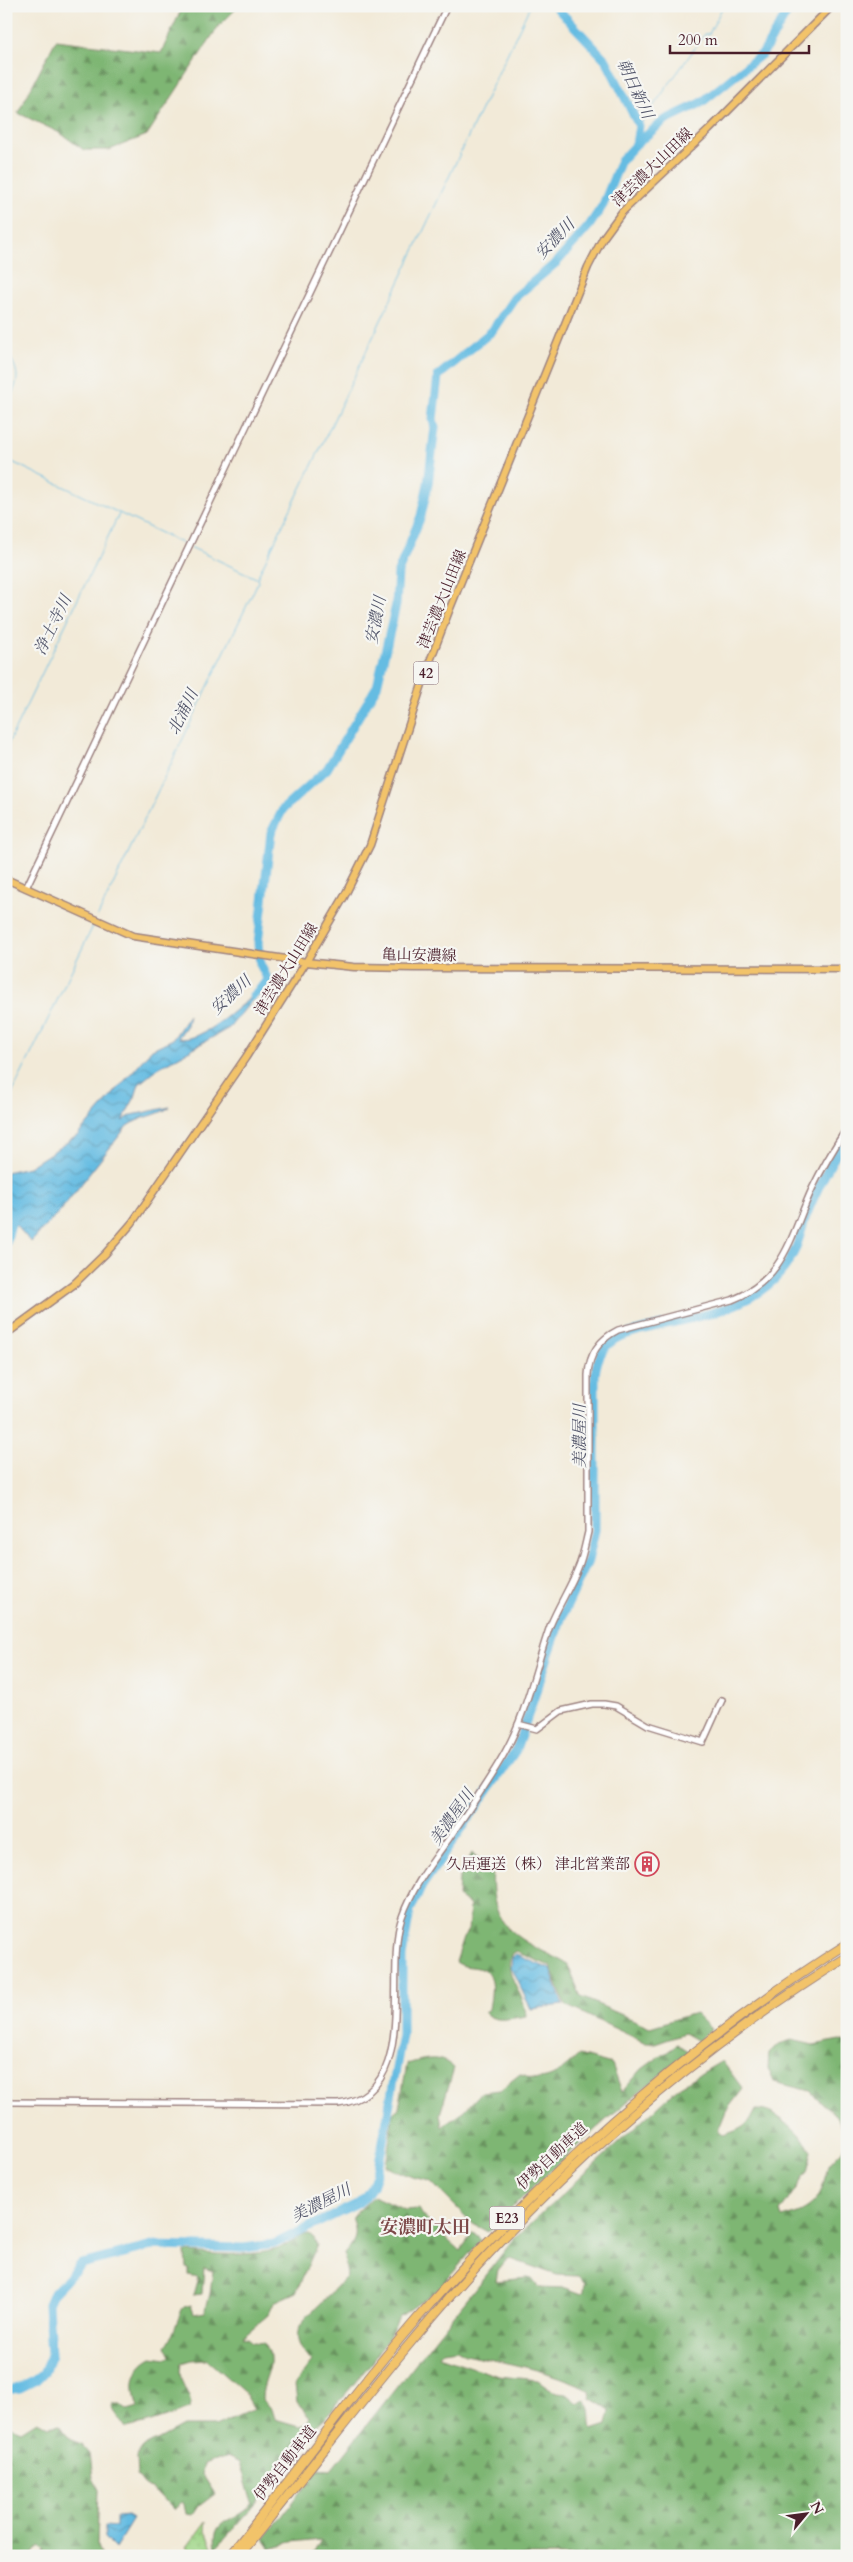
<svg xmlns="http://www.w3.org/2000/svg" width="853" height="2562" font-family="Cardo,'Noto Serif JP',serif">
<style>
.grass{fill:url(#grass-dots);stroke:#747a58}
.forest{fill:url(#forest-firs);stroke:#646a4f;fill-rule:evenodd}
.water{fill:url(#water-waves);stroke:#586e86}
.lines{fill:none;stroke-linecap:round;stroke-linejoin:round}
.stream{stroke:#65bce2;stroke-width:1}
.river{stroke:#65bce2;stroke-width:9}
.minor-casing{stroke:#9e8482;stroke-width:8}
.major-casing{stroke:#9e8482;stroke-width:9}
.highway-casing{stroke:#9e8482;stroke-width:10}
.minor{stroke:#fff;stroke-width:5}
.major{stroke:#f2c36a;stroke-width:6}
.highway{stroke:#f2c36a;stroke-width:8}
.labels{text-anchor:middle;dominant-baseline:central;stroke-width:4.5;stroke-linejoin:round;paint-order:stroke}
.shield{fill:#f6f6f2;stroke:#7e6067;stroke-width:1}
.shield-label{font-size:14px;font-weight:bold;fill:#4a1f2b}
.street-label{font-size:15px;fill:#4a1f2b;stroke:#f6f6f2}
.poi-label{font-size:15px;fill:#4a1f2b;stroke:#f6f6f2;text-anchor:end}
.water-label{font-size:16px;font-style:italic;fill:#53566b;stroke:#f6f6f2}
.quarter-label{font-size:18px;font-weight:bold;fill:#7d4949;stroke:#f6f6f2}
</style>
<defs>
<pattern id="grass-dots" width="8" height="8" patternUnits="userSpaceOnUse" patternTransform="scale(1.25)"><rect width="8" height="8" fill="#9ed586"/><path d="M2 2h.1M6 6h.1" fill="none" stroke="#8ab674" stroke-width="1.8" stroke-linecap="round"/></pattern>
<pattern id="forest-firs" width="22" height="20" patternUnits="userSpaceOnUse" patternTransform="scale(1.25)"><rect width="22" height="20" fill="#7eb673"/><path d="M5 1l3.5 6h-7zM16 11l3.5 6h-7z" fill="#69935f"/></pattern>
<pattern id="water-waves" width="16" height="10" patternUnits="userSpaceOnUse" patternTransform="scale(1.25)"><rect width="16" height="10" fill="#65bce2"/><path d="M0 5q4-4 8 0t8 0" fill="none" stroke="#5598b7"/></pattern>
</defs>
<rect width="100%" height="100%" fill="#f6f6f2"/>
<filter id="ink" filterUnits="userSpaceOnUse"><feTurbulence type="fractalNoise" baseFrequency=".02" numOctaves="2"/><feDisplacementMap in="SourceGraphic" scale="10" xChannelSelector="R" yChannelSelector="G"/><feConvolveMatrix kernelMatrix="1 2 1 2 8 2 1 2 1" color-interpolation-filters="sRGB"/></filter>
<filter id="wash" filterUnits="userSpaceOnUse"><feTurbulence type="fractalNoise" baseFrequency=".0096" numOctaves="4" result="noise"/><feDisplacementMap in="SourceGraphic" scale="20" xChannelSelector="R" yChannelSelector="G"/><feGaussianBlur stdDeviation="1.12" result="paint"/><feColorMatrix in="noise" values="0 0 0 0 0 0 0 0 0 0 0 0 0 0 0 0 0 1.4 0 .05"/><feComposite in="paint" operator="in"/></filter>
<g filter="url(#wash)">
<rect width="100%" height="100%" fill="#f2ead8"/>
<path class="grass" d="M 206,2521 L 205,2531 L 213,2549 L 207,2556 L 200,2556 L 187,2547 Z"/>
<path class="forest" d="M 183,6 L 239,6 L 218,27 L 147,135 L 109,150 L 84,150 L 60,133 L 18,113 L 56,40 L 161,53 Z
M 472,1853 L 493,1869 C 488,1931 519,1939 567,1963 L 581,1997 L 650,2027 L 695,2013 L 711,2029 L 698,2041 L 684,2033 L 655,2043 L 646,2043 L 565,2005 L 550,1966 L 516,1952 L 511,1955 C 504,1977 525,1993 526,2016 C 511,2018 495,2024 484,2012 L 489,2009 C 491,1995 497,1972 478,1968 C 469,1966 465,1968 456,1962 L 464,1937 L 468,1932 L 470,1905 L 458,1897 L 459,1877 Z
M 792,2040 L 813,2045 L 841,2040 L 847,2042 L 847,2136 L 837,2117 L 810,2091 L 774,2082 L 768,2068 L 769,2054 L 779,2044 Z
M 677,2044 L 689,2052 C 617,2107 552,2167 488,2232 L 473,2224 L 430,2181 L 412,2177 L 386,2166 L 393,2113 L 399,2108 L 407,2064 C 424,2059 440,2054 454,2068 L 440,2114 L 442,2127 L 464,2111 L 482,2092 L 500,2090 L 520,2074 C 525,2074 527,2077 531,2078 C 551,2083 566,2067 579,2055 L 612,2064 L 622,2092 L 642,2069 Z
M 722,2061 L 743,2089 L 726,2111 L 718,2131 L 723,2135 C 740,2130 749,2126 756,2110 C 778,2109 799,2135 812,2150 L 807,2172 L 780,2212 L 782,2218 C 802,2213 818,2205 823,2185 C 825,2179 826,2170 829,2165 C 836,2154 843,2154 847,2140 L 847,2556 L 307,2556 L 313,2553 L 321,2539 L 291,2542 L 270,2548 L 264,2539 L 319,2469 L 331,2470 L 514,2239 L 680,2086 ZM 508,2258 L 557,2275 L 578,2276 L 585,2283 L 584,2292 L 582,2294 L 566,2288 L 538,2287 L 532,2279 L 527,2278 L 496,2281 L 498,2270 ZM 457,2349 L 465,2354 C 507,2363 551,2370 590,2390 L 591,2398 L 610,2410 L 607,2425 L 592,2430 C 589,2418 594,2409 584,2399 L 578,2403 L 567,2394 L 556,2393 L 538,2380 L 498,2376 L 439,2356 L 443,2351 Z
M 374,2196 L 405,2210 L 418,2209 C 425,2223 434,2223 440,2231 C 446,2240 453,2244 460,2251 L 473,2233 L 481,2240 L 439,2289 L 399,2317 L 388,2339 L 371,2363 L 329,2414 L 293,2447 L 273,2485 L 216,2548 C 210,2516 238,2523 252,2503 L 240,2462 L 227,2456 L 205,2464 L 202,2474 L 215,2494 L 199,2506 L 193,2515 L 186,2514 L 184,2503 L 181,2502 L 174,2510 L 161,2496 L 144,2485 L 137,2476 L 136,2457 L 142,2448 L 183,2426 L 215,2426 L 254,2409 L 245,2393 L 206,2359 L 191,2360 L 181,2363 C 176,2385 194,2394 190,2409 L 145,2424 L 126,2428 L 112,2408 L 113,2404 L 120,2404 L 128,2410 L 138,2407 C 131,2388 131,2368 152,2357 L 168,2359 L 171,2356 L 166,2346 C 175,2334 176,2320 184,2307 L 191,2305 L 194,2314 L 205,2312 L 210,2294 L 213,2271 L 204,2268 L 202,2294 L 193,2295 L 198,2277 L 189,2275 L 189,2269 L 186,2268 L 185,2252 C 214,2254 245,2257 274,2250 C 286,2248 298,2234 309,2234 L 314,2238 L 317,2245 L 296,2292 L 274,2302 L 268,2315 L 242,2337 L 248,2338 L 253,2342 L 264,2343 C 279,2365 262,2377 262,2399 L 272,2409 L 275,2419 L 299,2426 L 306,2424 L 310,2417 L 297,2402 L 295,2384 L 312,2362 C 288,2334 296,2327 320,2304 C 329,2295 338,2285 347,2276 L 344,2254 C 356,2241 358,2234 352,2217 Z
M 37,2421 L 49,2427 L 60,2425 L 71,2440 L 81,2444 L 90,2454 L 93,2478 L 99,2490 L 97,2544 L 102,2556 L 42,2556 L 44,2549 L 39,2546 L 31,2556 L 6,2556 L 6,2431 L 11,2427 L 21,2431 Z"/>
<path class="water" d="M 265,985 L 229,1028 L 158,1068 L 139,1084 L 135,1097 L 122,1121 L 132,1115 L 170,1107 C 157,1116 140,1117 127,1126 L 60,1211 L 31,1242 L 6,1214 L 6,1172 L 29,1167 L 77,1136 L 152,1049 L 173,1039 L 189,1015 L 187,1025 L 178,1038 C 202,1045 246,999 265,985 Z
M 516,1955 L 550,1969 L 563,2005 L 531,2009 L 511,1968 L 512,1957 Z
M 128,2516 L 133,2519 L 115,2548 L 105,2538 L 105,2526 L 116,2527 L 116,2517 Z"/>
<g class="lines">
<path class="stream" d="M 639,126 L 705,34 L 709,34 L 723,6
M 6,351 C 23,376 18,381 6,407
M 6,459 L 186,545
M 190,547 L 256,578
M 6,748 L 119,514
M 98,916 L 258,582 L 257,578 L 319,451 L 530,6
M 6,1106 L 95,922"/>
<path class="river" d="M 555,6 L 606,60 L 639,126 L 636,144
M 253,996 L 268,980 L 260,964 L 258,943 L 271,833 L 283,809 L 327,769 L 377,686 L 396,605 L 398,572 L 421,516 L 428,484 L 435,428 L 433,419 L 438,376 L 492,331 L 514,298 L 557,262 L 589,226 L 603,205 L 621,160 L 636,144 L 665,120 L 701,103 L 763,53 L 791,6
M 6,1243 L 12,1219 L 17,1211
M 6,2390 L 20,2388 L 36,2380 L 44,2372 L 51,2355 L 48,2304 L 52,2295 L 81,2264 L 152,2246 L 244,2248 L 274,2244 L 357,2204 L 365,2197 L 372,2186 L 378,2169 L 402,2035 L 402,1957 L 410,1911 L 422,1886 L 516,1750 L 561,1619 L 588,1561 L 595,1530 L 595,1375 C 597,1356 604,1344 621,1336 C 680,1316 763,1317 794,1252 C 799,1241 802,1228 806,1216 C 817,1189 830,1162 847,1138"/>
</g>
</g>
<g filter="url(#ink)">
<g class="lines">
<g class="minor-casing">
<path id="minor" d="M 26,888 L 447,6
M 518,1724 L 537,1729 L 561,1711 L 592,1704 L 604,1704 L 616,1706 L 648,1725 L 703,1742 L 722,1700
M 6,2102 L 338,2104 C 422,2094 383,1970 402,1917 C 412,1888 430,1865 448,1840 C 467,1812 487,1784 504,1754 C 526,1715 535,1669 550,1626 C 558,1606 570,1588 578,1568 C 583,1557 585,1544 588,1532 L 588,1375 C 589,1354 600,1339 618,1330 L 732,1300 C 785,1279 791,1235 812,1189 C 822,1168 834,1148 847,1128"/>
</g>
<g class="major-casing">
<path id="major" d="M 6,879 L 133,936 L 306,962 L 354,967 L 413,968 L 847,969
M 6,1334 L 73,1285 L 105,1254 L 132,1223 L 246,1057 L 306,962 L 344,897 L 370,845 L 427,669 L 449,611 L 588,267 L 603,238 L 622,212 L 709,130 L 832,6"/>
</g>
<g class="highway-casing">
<path id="highway" d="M 229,2556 C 297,2473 358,2385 429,2305 C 553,2166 689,2043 847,1944
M 239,2556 C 324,2453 403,2344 495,2247 C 599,2136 718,2037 847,1957"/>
</g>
<use href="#minor" class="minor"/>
<use href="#major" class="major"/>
<use href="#highway" class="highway"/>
</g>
</g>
<defs>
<g id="building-ring" transform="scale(1.25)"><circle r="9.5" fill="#f6f6f2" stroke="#d1495b" stroke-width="1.5"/><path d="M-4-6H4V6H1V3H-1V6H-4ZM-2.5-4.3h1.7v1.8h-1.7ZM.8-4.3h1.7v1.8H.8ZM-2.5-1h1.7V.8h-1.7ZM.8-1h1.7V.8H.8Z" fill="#d1495b"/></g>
</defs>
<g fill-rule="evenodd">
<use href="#building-ring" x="647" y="1864"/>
</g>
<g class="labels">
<g class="shield">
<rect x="413.5" y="661.5" width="25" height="23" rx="4"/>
<rect x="489.5" y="2206.5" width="35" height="23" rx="4"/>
</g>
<g class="shield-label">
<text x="426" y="673">42</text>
<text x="507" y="2218">E23</text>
</g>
<g class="street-label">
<text transform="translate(652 167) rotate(-44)">津芸濃大山田線</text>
<text transform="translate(442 599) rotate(-68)">津芸濃大山田線</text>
<text transform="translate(419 955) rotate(1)">亀山安濃線</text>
<text transform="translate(286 969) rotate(-58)">津芸濃大山田線</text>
<text transform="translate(552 2156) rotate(-43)">伊勢自動車道</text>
<text transform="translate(285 2463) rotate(-52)">伊勢自動車道</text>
</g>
<g class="poi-label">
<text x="630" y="1864">久居運送（株） 津北営業部</text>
</g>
<g class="water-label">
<text transform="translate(635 89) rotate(65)">朝日新川</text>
<text transform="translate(555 239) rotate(-46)">安濃川</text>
<text transform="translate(376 620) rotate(-79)">安濃川</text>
<text transform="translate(53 625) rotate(-64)">浄土寺川</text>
<text transform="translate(183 712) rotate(-64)">北浦川</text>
<text transform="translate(231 995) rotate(-43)">安濃川</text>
<text transform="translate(580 1436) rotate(-90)">美濃屋川</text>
<text transform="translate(452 1817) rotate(-55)">美濃屋川</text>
<text transform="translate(321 2203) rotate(-27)">美濃屋川</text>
</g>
<g class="quarter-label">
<text x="425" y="2227">安濃町太田</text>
</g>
</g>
<rect width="853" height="2562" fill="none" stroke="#f6f6f2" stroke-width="25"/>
<g transform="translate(806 2514) rotate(61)" stroke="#f6f6f2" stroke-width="4" paint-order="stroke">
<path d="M0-4L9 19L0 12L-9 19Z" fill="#4a1f2b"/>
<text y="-8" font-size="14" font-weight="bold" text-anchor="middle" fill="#4a1f2b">N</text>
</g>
<path d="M670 45v8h139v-8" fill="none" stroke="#4a1f2b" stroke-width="2.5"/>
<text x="678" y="45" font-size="15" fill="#4a1f2b" stroke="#f6f6f2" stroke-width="4" paint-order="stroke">200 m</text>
</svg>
